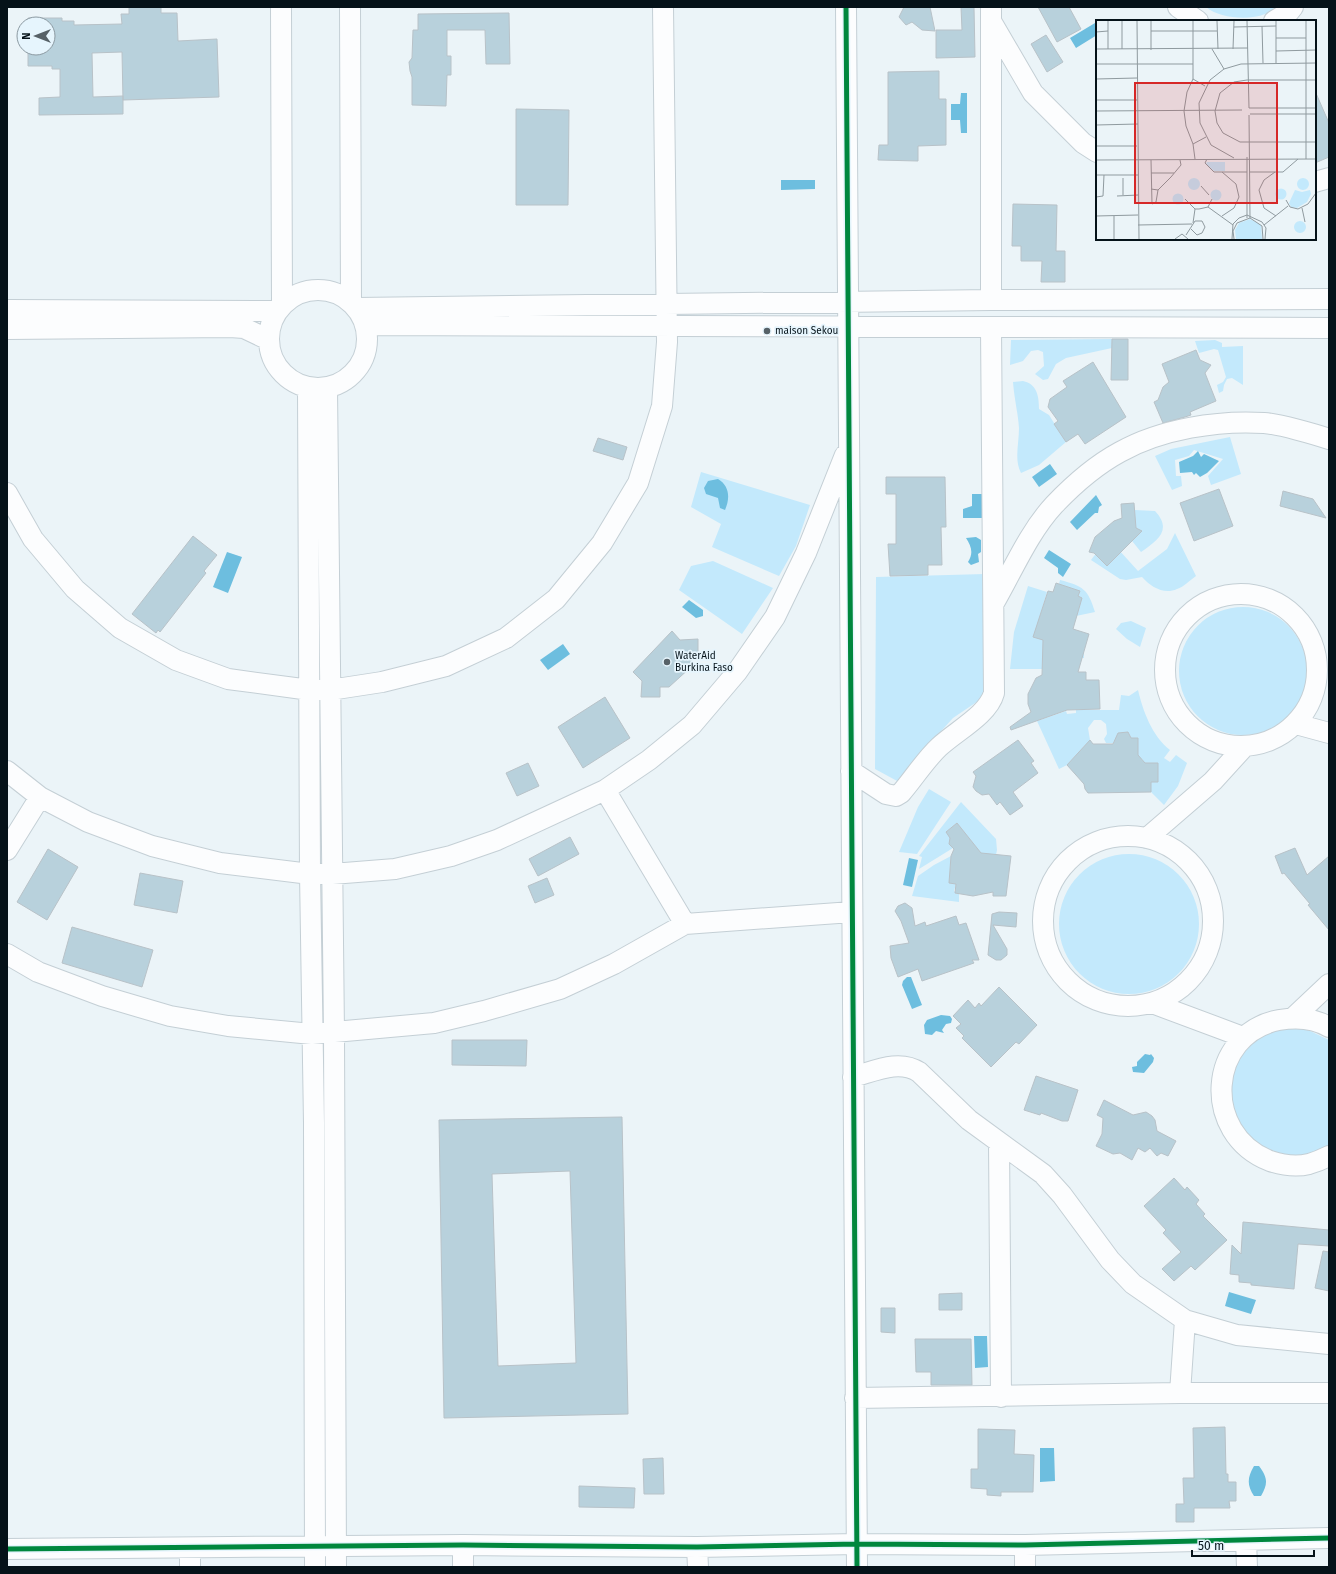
<svg xmlns="http://www.w3.org/2000/svg" width="1336" height="1574" font-family="'Fira Sans',sans-serif">
<style>
.green{fill:#c3e9fc}
.water{fill:#6dbedf}
.building{fill:#b8d1dc;stroke:#b8c2c8;fill-rule:evenodd}
.lines{fill:none;stroke-linecap:round;stroke-linejoin:round}
.minor-casing{stroke:#c4cfd5;stroke-width:22}
.minor{stroke:#fcfdfe;stroke-width:20}
.cycleway-casing{stroke:#e6f5fd;stroke-width:8}
.cycleway{stroke:#00873e;stroke-width:5}
.poi-dot{fill:#566167;stroke:#e6f5fd;stroke-width:1.5}
.labels{text-anchor:middle;dominant-baseline:central;stroke-width:3.5;stroke-linejoin:round;paint-order:stroke}
.poi-label{font-size:10px;fill:#051219;stroke:#e6f5fd;text-anchor:start}
.inset-road{fill:none;stroke:#8f9a9f;stroke-width:1}
.view{fill:#d62828;fill-opacity:0.15;stroke:#d62828;stroke-width:2}
.inset-edge{fill:none;stroke:#051219;stroke-width:2}
</style>
<rect width="100%" height="100%" fill="#ebf4f8"/>
<path class="green" d="M 1206,7 L 1276,7 C 1272,9 1269,13 1265,14 C 1248,21 1219,18 1206,7 Z
M 1112,339 L 1112,348 L 1066,358 L 1056,364 L 1048,379 L 1043,380 L 1035,374 L 1044,366 L 1043,352 L 1038,350 L 1031,351 L 1023,361 L 1010,365 L 1011,340 Z
M 1215,340 L 1222,343 L 1222,347 L 1243,346 L 1243,385 L 1232,378 L 1227,379 L 1224,385 L 1223,391 L 1219,393 L 1217,385 L 1223,382 L 1226,377 L 1218,350 L 1214,349 L 1199,353 L 1195,341 Z
M 1023,381 C 1037,384 1039,396 1039,409 L 1049,415 L 1066,442 L 1039,465 L 1021,473 C 1014,460 1019,444 1019,428 C 1018,413 1014,397 1013,382 Z
M 1230,437 L 1241,474 L 1211,485 L 1208,476 L 1223,459 L 1194,450 L 1189,456 L 1175,460 L 1176,476 L 1181,476 L 1182,486 L 1172,490 L 1155,456 L 1171,449 Z
M 701,472 L 810,505 L 796,546 L 779,576 L 712,547 L 721,524 L 691,507 Z
M 1135,510 L 1155,511 C 1173,530 1157,541 1141,552 L 1128,536 L 1137,536 L 1139,534 L 1138,529 L 1133,527 Z
M 1175,533 L 1196,576 C 1190,580 1184,587 1177,589 C 1164,595 1151,587 1142,577 L 1126,580 L 1120,579 L 1091,560 L 1097,552 L 1119,550 L 1138,571 L 1167,549 Z
M 713,561 L 773,588 L 742,634 L 679,590 L 691,566 Z
M 985,574 L 984,697 L 953,718 L 933,740 L 899,782 L 875,769 L 876,577 Z
M 1060,580 C 1083,586 1088,589 1095,612 L 1076,616 L 1082,598 L 1078,596 L 1080,591 L 1059,584 Z
M 1028,586 L 1047,592 L 1034,637 L 1084,652 L 1084,658 L 1043,655 L 1042,669 L 1010,669 L 1014,632 Z
M1179 671a64 64 0 1 1 128 0a64 64 0 1 1-128 0Z
M 1131,621 L 1146,628 L 1140,647 L 1127,639 L 1116,629 L 1121,623 Z
M 1138,690 C 1143,711 1152,736 1170,750 L 1164,758 L 1170,762 L 1176,755 L 1187,763 L 1178,786 L 1164,805 L 1151,792 L 1151,782 L 1158,782 L 1158,763 L 1143,763 L 1143,760 L 1138,757 L 1138,738 L 1131,738 L 1128,732 L 1119,733 L 1113,743 L 1106,743 L 1104,739 L 1107,734 L 1106,724 L 1101,720 L 1094,720 L 1088,728 L 1090,740 L 1067,765 L 1059,769 L 1037,721 L 1066,711 L 1067,714 L 1076,713 L 1076,710 L 1119,710 L 1121,695 L 1129,696 Z
M 929,789 L 951,802 L 917,854 L 899,852 L 918,807 Z
M 961,802 L 996,839 L 997,850 L 994,864 L 980,852 L 957,823 L 946,832 L 952,840 L 949,844 L 953,848 L 919,869 L 922,857 L 919,856 Z
M1059 924a70 70 0 1 1 140 0a70 70 0 1 1-140 0Z
M 951,856 L 949,883 L 956,884 L 954,891 L 957,893 L 959,892 L 959,902 L 912,896 L 918,876 L 934,865 Z
M 1285,1028 L 1306,1029 L 1329,1040 L 1329,1145 C 1322,1151 1313,1153 1304,1155 C 1232,1168 1200,1066 1264,1034 C 1270,1031 1278,1030 1285,1028 Z"/>
<path class="water" d="M 1095,23 L 1097,27 L 1097,35 L 1076,48 L 1070,38 Z
M 961,93 L 967,93 L 967,133 L 961,133 L 960,120 L 951,120 L 951,104 L 960,104 Z
M 781,180 L 815,180 L 815,189 L 781,190 Z
M 1198,451 L 1201,457 L 1204,454 L 1219,461 L 1207,473 L 1200,477 L 1196,473 L 1194,475 L 1192,472 L 1180,473 L 1179,462 L 1193,456 Z
M 1050,464 L 1057,474 L 1039,487 L 1032,477 Z
M 718,479 C 730,486 730,499 725,510 L 720,508 L 718,498 L 706,494 L 704,488 L 708,481 Z
M 972,494 L 982,494 L 982,518 L 963,518 L 963,509 L 972,506 Z
M 1096,495 L 1102,505 L 1099,507 L 1098,513 L 1095,513 L 1077,530 L 1070,522 Z
M 976,537 L 981,540 L 981,552 L 978,554 L 979,562 L 971,565 L 968,562 C 974,553 971,546 966,538 Z
M 1049,550 L 1071,564 L 1063,577 L 1058,573 L 1058,568 L 1044,558 Z
M 227,552 L 242,557 L 228,593 L 213,587 Z
M 689,600 L 703,610 L 703,616 L 696,618 L 682,607 Z
M 563,644 L 570,654 L 548,670 L 540,660 Z
M 909,858 L 918,860 L 912,887 L 903,885 Z
M 907,977 L 911,977 L 922,1005 L 912,1009 L 902,985 L 903,981 Z
M 941,1015 L 950,1016 L 952,1019 L 951,1023 L 946,1024 L 942,1030 L 944,1033 L 936,1031 L 932,1035 L 925,1034 L 924,1025 L 927,1020 Z
M 1145,1054 L 1150,1055 L 1151,1054 L 1154,1058 L 1153,1062 L 1144,1073 L 1133,1072 L 1132,1067 L 1137,1066 L 1137,1062 Z
M 1229,1292 L 1256,1300 L 1251,1314 L 1225,1306 Z
M 974,1336 L 987,1336 L 988,1367 L 975,1368 Z
M 1040,1448 L 1054,1448 L 1055,1481 L 1040,1482 Z
M 1254,1466 L 1259,1466 C 1268,1478 1268,1484 1261,1496 L 1254,1496 C 1247,1485 1247,1478 1254,1466 Z"/>
<path class="building" d="M 129,7 L 161,7 L 161,13 L 177,13 L 178,41 L 217,39 L 219,97 L 123,100 L 122,52 L 92,53 L 93,97 L 123,96 L 123,114 L 39,115 L 39,98 L 60,97 L 60,69 L 52,69 L 52,66 L 28,66 L 28,48 L 48,48 L 48,24 L 28,24 L 28,18 L 62,18 L 62,21 L 74,21 L 74,25 L 122,24 L 121,14 L 129,14 Z
M 904,7 L 930,7 L 935,31 L 922,30 L 912,22 L 906,25 L 899,17 Z
M 961,7 L 974,7 L 975,57 L 936,58 L 936,30 L 962,30 Z
M 1038,7 L 1069,7 L 1081,29 L 1057,42 Z
M 509,13 L 510,64 L 486,64 L 485,30 L 447,30 L 447,56 L 451,56 L 451,75 L 447,75 L 446,106 L 412,105 L 412,77 L 410,71 L 409,62 L 412,58 L 413,30 L 418,30 L 418,14 Z
M 1046,35 L 1063,62 L 1047,72 L 1031,44 Z
M 939,71 L 939,99 L 946,99 L 946,145 L 918,146 L 918,161 L 878,160 L 879,145 L 888,145 L 888,72 Z
M 1315,91 L 1329,123 L 1329,157 L 1315,163 Z
M 516,109 L 569,110 L 568,205 L 516,205 Z
M 1013,204 L 1057,205 L 1056,251 L 1065,251 L 1065,282 L 1041,282 L 1042,261 L 1021,261 L 1021,246 L 1012,246 Z
M 1112,339 L 1128,339 L 1128,380 L 1111,380 Z
M 1196,350 L 1200,360 L 1211,365 L 1205,373 L 1216,401 L 1190,412 L 1191,415 L 1185,417 L 1163,423 L 1154,402 L 1158,400 L 1163,387 L 1169,382 L 1162,364 Z
M 1093,362 L 1126,417 L 1085,444 L 1078,434 L 1066,442 L 1054,424 L 1058,421 L 1048,407 L 1050,399 L 1067,387 L 1063,381 Z
M 598,438 L 627,447 L 623,460 L 593,451 Z
M 886,477 L 945,477 L 946,527 L 941,527 L 942,565 L 928,565 L 928,575 L 890,576 L 888,544 L 896,544 L 896,494 L 886,494 Z
M 1219,489 L 1233,526 L 1194,541 L 1180,503 Z
M 1283,491 L 1313,499 L 1326,518 L 1280,506 Z
M 1134,503 L 1136,528 L 1142,531 L 1107,566 L 1094,553 L 1089,552 L 1095,537 L 1114,521 L 1122,518 L 1121,504 Z
M 193,536 L 217,555 L 204,571 L 206,573 L 160,632 L 158,630 L 156,633 L 132,614 Z
M 1056,583 L 1080,591 L 1078,596 L 1082,598 L 1073,629 L 1089,634 L 1078,672 L 1086,672 L 1086,680 L 1099,680 L 1100,709 L 1067,710 L 1011,730 L 1010,727 L 1031,712 L 1028,704 L 1028,694 L 1036,678 L 1042,675 L 1043,640 L 1033,637 L 1048,591 L 1053,592 Z
M 672,631 L 680,640 L 698,639 L 698,657 L 691,658 L 691,667 L 669,687 L 660,687 L 660,697 L 641,697 L 642,681 L 633,672 Z
M 605,697 L 630,738 L 583,768 L 558,727 Z
M 1128,732 L 1131,738 L 1138,738 L 1138,755 L 1145,763 L 1158,763 L 1158,782 L 1151,782 L 1151,792 L 1088,793 L 1085,789 L 1084,784 L 1067,765 L 1090,740 L 1093,744 L 1113,744 L 1118,733 Z
M 1018,740 L 1034,761 L 1031,763 L 1038,773 L 1013,792 L 1023,806 L 1010,815 L 1000,802 L 997,805 L 989,794 L 982,795 L 976,791 L 973,787 L 976,776 L 973,772 Z
M 528,763 L 539,786 L 517,796 L 506,773 Z
M 957,823 L 981,853 L 1011,856 L 1006,896 L 993,896 L 993,892 L 973,896 L 955,893 L 956,884 L 949,883 L 951,856 L 954,849 L 949,844 L 950,838 L 946,832 Z
M 570,837 L 579,854 L 538,876 L 529,859 Z
M 1295,848 L 1307,875 L 1329,856 L 1329,930 L 1308,905 L 1310,904 L 1284,873 L 1282,874 L 1275,856 Z
M 48,849 L 78,867 L 47,920 L 17,902 Z
M 140,873 L 183,881 L 177,913 L 134,905 Z
M 547,878 L 554,895 L 535,903 L 528,886 Z
M 905,903 L 912,908 L 915,926 L 925,922 L 926,926 L 956,916 L 959,925 L 966,923 L 979,960 L 972,960 L 974,963 L 922,981 L 918,969 L 898,977 L 891,958 L 890,946 L 909,943 L 901,921 L 895,911 L 898,906 Z
M 999,912 L 1017,913 L 1016,927 L 993,925 L 1007,949 L 1007,955 L 1001,960 L 996,960 L 988,955 L 992,914 Z
M 72,927 L 153,950 L 142,987 L 62,963 Z
M 999,987 L 1037,1025 L 1019,1044 L 1016,1042 L 991,1067 L 962,1038 L 964,1036 L 956,1028 L 961,1024 L 953,1016 L 968,1000 L 975,1008 L 979,1003 L 981,1006 Z
M 452,1040 L 527,1040 L 526,1066 L 452,1065 Z
M 1036,1076 L 1078,1090 L 1068,1121 L 1062,1121 L 1041,1113 L 1040,1115 L 1024,1110 Z
M 1104,1100 L 1133,1115 L 1146,1112 L 1152,1116 L 1155,1120 L 1157,1131 L 1176,1141 L 1168,1156 L 1161,1153 L 1157,1156 L 1150,1148 L 1145,1152 L 1138,1148 L 1132,1160 L 1120,1153 L 1113,1154 L 1096,1146 L 1102,1134 L 1103,1118 L 1097,1115 Z
M 622,1117 L 628,1414 L 444,1418 L 439,1120 ZM 570,1171 L 576,1363 L 498,1366 L 492,1174 Z
M 1174,1178 L 1185,1190 L 1187,1187 L 1199,1200 L 1196,1204 L 1205,1214 L 1203,1216 L 1227,1240 L 1195,1270 L 1191,1266 L 1174,1281 L 1162,1269 L 1181,1252 L 1163,1233 L 1166,1230 L 1144,1206 Z
M 1243,1222 L 1329,1230 L 1329,1246 L 1298,1244 L 1294,1289 L 1251,1285 L 1251,1283 L 1239,1282 L 1239,1275 L 1230,1274 L 1232,1245 L 1241,1254 Z
M 1323,1251 L 1329,1252 L 1329,1291 L 1315,1288 Z
M 962,1293 L 962,1310 L 939,1310 L 939,1294 Z
M 881,1308 L 895,1308 L 895,1333 L 881,1332 Z
M 915,1339 L 971,1339 L 972,1385 L 931,1385 L 931,1372 L 916,1372 Z
M 1225,1427 L 1226,1474 L 1228,1474 L 1228,1482 L 1236,1482 L 1236,1501 L 1229,1501 L 1230,1508 L 1194,1508 L 1194,1522 L 1176,1522 L 1176,1504 L 1184,1504 L 1183,1478 L 1194,1478 L 1193,1428 Z
M 978,1429 L 1015,1430 L 1014,1454 L 1034,1455 L 1033,1492 L 1001,1492 L 1001,1496 L 987,1495 L 987,1489 L 971,1488 L 971,1469 L 978,1469 Z
M 663,1458 L 664,1494 L 644,1494 L 643,1459 Z
M 579,1486 L 635,1488 L 634,1508 L 579,1507 Z"/>
<g class="lines">
<g class="minor-casing">
<path id="minor" d="M 281,7 L 282,305
M 350,7 L 351,303
M 846,7 L 857,1567
M 1178,7 L 1198,21
M 991,21 L 1033,93 L 1083,143 L 1097,152
M 1274,21 L 1289,12 L 1293,7
M 1315,182 L 1329,178
M269 339a49 49 0 1 1 98 0a49 49 0 1 1-98 0Z
M 991,300 L 991,7
M 357,308 L 991,300 L 1329,299
M 7,310 L 277,311
M 365,325 L 1329,328
M 7,329 L 230,327 L 244,328 L 269,340
M 308,388 L 310,874 L 314,1123 L 315,1567
M 327,388 L 334,1033 L 336,1567
M 7,493 L 33,539 L 75,589 L 120,628 L 176,660 L 228,679 L 310,690 L 330,690 L 382,682 L 446,666 L 506,638 L 556,599 L 602,543 L 638,483 L 662,406 L 667,342 L 663,7
M1165 670a76 76 0 1 1 152 0a76 76 0 1 1-152 0Z
M 994,603 C 1013,570 1029,532 1054,505 C 1073,485 1096,465 1120,452 C 1161,429 1218,420 1264,423 C 1279,424 1314,434 1329,439
M 1296,724 L 1329,733
M 7,771 L 40,797 L 88,822 L 152,846 L 220,863 L 310,874 L 332,874 L 395,869 L 451,856 L 497,840 L 605,790 L 649,760 L 692,725 L 737,672 L 775,617 L 806,553 L 845,455
M 851,771 L 886,794 L 896,796 L 901,793 C 914,778 925,760 939,747 C 956,731 988,715 994,693 L 991,328
M 605,790 L 685,924 L 852,912
M1043 921a85 85 0 1 1 170 0a85 85 0 1 1-170 0Z
M 1147,838 L 1213,781 L 1244,747
M 7,850 L 40,797
M 7,954 L 38,972 L 102,996 L 170,1016 L 228,1026 L 312,1034 L 434,1023 L 484,1011 L 560,989 L 614,964 L 685,924
M 1152,1003 L 1243,1037
M 1294,1017 L 1329,984
M 1329,1027 C 1314,1018 1296,1017 1279,1020 C 1207,1034 1201,1134 1270,1161 C 1282,1165 1297,1167 1309,1164 C 1316,1162 1323,1159 1329,1156
M 853,1077 C 875,1071 899,1059 919,1072 L 969,1120 L 1043,1174 L 1062,1195 L 1110,1260 L 1133,1284 L 1185,1320 L 1180,1393
M 999,1142 L 1001,1397
M 1185,1320 L 1237,1335 L 1329,1344
M 855,1398 L 1180,1393 L 1329,1393
M 1246,1540 L 1247,1567
M 463,1545 L 463,1567
M 1025,1545 L 1025,1567
M 697,1547 L 698,1567
M 190,1548 L 190,1567
M 7,1549 L 463,1545 L 697,1547 L 857,1544 L 1025,1545 L 1329,1538"/>
</g>
<use href="#minor" class="minor"/>
<g class="cycleway-casing">
<path id="cycleway" d="M 846,7 L 857,1567
M 7,1549 L 463,1545 L 697,1547 L 857,1544 L 1025,1545 L 1329,1538"/>
</g>
<use href="#cycleway" class="cycleway"/>
</g>
<g class="poi-dot">
<circle cx="767" cy="331" r="4"/>
<circle cx="667" cy="662" r="4"/>
</g>
<g class="labels">
<g class="poi-label">
<text x="775" y="331">maison Sekou</text>
<text x="675" y="656">WaterAid<tspan x="675" dy="12">Burkina Faso</tspan></text>
</g>
</g>
<g transform="translate(1096 20)">
<rect width="220" height="220" fill="#ebf4f8"/>
<path d="M 111,142 L 129,142 L 129,151 L 118,151 L 110,144 ZM201 164a6 6 0 1 1 12 0a6 6 0 1 1-12 0ZM92 164a6 6 0 1 1 12 0a6 6 0 1 1-12 0ZM179.5 174a5.5 5.5 0 1 1 11 0a5.5 5.5 0 1 1-11 0ZM114.5 175a5.5 5.5 0 1 1 11 0a5.5 5.5 0 1 1-11 0ZM 199,170 L 206,172 L 214,170 L 215,174 L 211,182 L 201,188 L 195,187 L 193,183 ZM76.5 179a5.5 5.5 0 1 1 11 0a5.5 5.5 0 1 1-11 0ZM 154,199 L 165,205 L 166,219 L 140,219 L 139,210 L 143,203 ZM198 207a6 6 0 1 1 12 0a6 6 0 1 1-12 0Z" fill="#c3e9fc"/>
<path class="inset-road" d="M 26,1 L 26,29M 41,1 L 43,219M 55,1 L 55,30M 97,1 L 97,59 L 91,72 L 88,91 L 90,106 L 97,124M 121,1 L 122,29M 151,1 L 153,88M 180,1 L 180,43M 166,6 L 167,43M 138,7 L 180,6M 55,11 L 121,11M 0,12 L 12,11M 180,18 L 210,18M 0,29 L 152,28M 12,29 L 12,1M 116,29 L 128,49M 137,29 L 138,1M 180,31 L 220,30M 0,44 L 97,44M 0,59 L 41,58M 97,59 L 109,66M 220,60 L 151,60 L 138,62 L 124,73 L 119,91 L 121,103 L 127,113 L 144,122 L 220,122M 0,80 L 41,80M 153,88 L 220,88M 0,91 L 146,90M 154,94 L 220,94M 153,95 L 154,198M 0,105 L 42,104M 0,126 L 41,126M 138,138 L 115,125 L 104,103 L 103,83 L 114,60 L 128,49 L 145,44 L 220,43M 99,139 L 97,124 L 110,117M 111,139 L 109,143 L 118,152 L 151,152M 210,139 L 210,1M 0,140 L 220,139M 55,140 L 56,184 L 60,182 L 62,170M 154,152 L 187,152 L 202,139M 179,152 L 168,160 L 163,170 L 168,188 L 180,196M 55,153 L 78,153M 0,155 L 42,155M 105,166 L 113,175M 55,169 L 62,170 L 75,157 L 85,145 L 84,140M 27,175 L 27,158M 21,176 L 42,175M 0,177 L 7,176 L 8,155M 89,179 L 99,189 L 103,189 L 112,187 L 116,179M 190,180 L 194,187 L 202,189 L 212,184 L 220,173M 112,187 L 137,205M 206,188 L 209,202M 0,196 L 42,195M 126,196 L 138,188 L 143,177 L 140,164 L 126,152M 151,198 L 151,137M 97,203 L 99,189M 42,205 L 96,204M 168,205 L 192,186M 90,215 L 99,201 L 106,201 L 109,207 L 106,213 L 101,215 L 95,209M 18,219 L 18,196M 79,219 L 86,214 L 92,219M 136,219 L 137,204 L 143,198 L 151,195 L 166,202 L 170,208 L 169,219M 138,219 L 137,211 L 141,203 L 154,198 L 166,206 L 167,219"/>
<path class="view" d="M 39,63 L 181,63 L 181,183 L 39,183 Z"/>
<rect width="220" height="220" class="inset-edge"/>
</g>
<rect width="1336" height="1574" fill="none" stroke="#051219" stroke-width="16"/>
<g transform="translate(36 36) rotate(270)"><circle r="19" fill="#e6f5fd" stroke="#8c9aa2"/>
<path d="M0-3L7 15L0 10L-7 15Z" fill="#566167"/>
<text y="-6" font-size="11" font-weight="bold" text-anchor="middle" fill="#051219">N</text>
</g>
<path d="M1192 1550v6h122v-6" fill="none" stroke="#051219" stroke-width="2"/>
<text x="1198" y="1550" font-size="12" fill="#051219" stroke="#e6f5fd" stroke-width="3" paint-order="stroke">50 m</text>
</svg>
